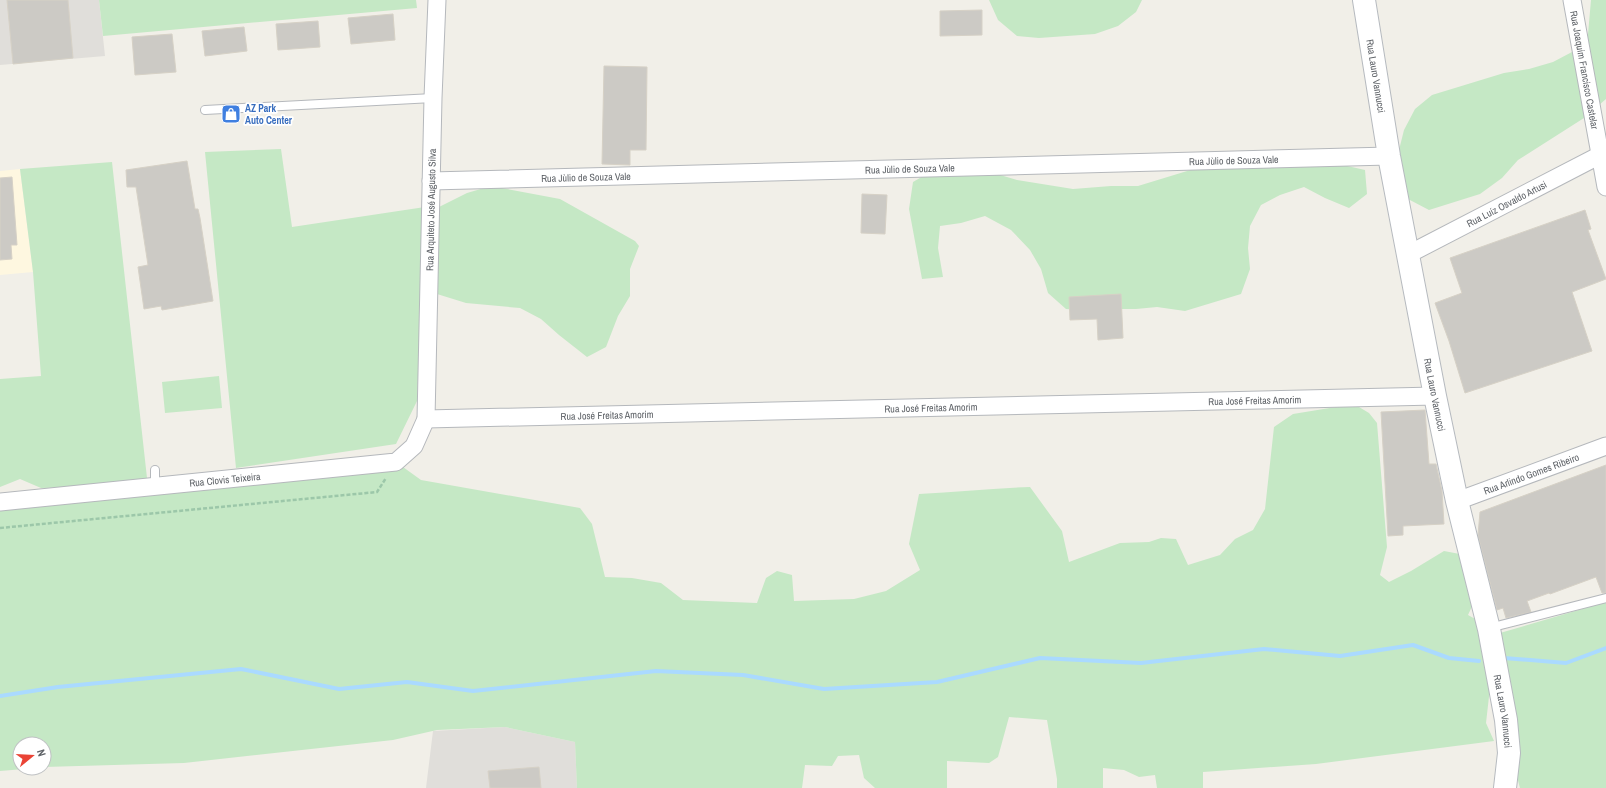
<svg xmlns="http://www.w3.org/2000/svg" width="1606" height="788" font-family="'Archivo Narrow',sans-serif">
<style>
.commercial{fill:#fef7e0}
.industrial{fill:#e0deda}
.green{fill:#c5e8c5}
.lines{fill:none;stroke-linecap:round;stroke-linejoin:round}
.stream{stroke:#aadaff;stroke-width:4}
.building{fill:#cccac5;stroke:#d6d1c6}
.lane-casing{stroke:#b5b8bc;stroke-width:10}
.street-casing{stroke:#b5b8bc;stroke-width:19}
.secondary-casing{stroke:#b6babf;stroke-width:24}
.path{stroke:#9cc7a9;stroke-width:2.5;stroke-dasharray:4 2;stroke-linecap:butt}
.lane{stroke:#fff;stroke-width:8}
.street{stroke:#fff;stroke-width:17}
.secondary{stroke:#fff;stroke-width:22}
.labels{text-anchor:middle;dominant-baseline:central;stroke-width:3.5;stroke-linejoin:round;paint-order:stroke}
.street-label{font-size:10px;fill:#5f6368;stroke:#fff}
.shop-label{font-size:10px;font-weight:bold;fill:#366cbe;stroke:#fff;text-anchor:start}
</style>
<rect width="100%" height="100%" fill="#f1efe8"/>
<path class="commercial" d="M 20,169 L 33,272 L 0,275 L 0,171 Z"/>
<path class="industrial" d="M 0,0 L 99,0 L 105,56 L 0,65 Z
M 505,727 L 575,742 L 577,788 L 426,788 L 433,731 Z"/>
<path class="green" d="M 99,0 L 416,0 L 417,8 L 103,36 Z
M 989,0 L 1142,0 L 1136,12 L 1118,26 L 1095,34 L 1039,38 L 1017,36 L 998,20 Z
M 1591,0 L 1606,0 L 1606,99 L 1584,118 L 1518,160 L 1502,178 L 1480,194 L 1429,210 L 1408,199 L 1398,154 L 1404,130 L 1415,109 L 1432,95 L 1504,73 L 1529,69 L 1553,62 L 1572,52 L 1588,34 Z
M 281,149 L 292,227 L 425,207 L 425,214 L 467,193 L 491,186 L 560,199 L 635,241 L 639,246 L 630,269 L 630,296 L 618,316 L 606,347 L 587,357 L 559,335 L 541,319 L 520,308 L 466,303 L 437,294 L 422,274 L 417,401 L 396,444 L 236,468 L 205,152 Z
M 1233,157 L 1321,160 L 1365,170 L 1367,194 L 1349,208 L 1325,198 L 1304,187 L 1280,195 L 1261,205 L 1250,226 L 1248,248 L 1250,269 L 1241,294 L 1185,311 L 1157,307 L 1136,309 L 1110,309 L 1089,311 L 1066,309 L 1048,293 L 1041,269 L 1030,250 L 1011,230 L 985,216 L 961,223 L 940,226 L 938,248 L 943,277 L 922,279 L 909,209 L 913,182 L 932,171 L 960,163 L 1017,180 L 1073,189 L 1111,186 L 1138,186 Z
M 112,162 L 147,478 L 85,487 L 41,488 L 20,479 L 0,487 L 0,379 L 41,376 L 33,272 L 20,169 Z
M 219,376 L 222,408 L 165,413 L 162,382 Z
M 1354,404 L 1369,413 L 1377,423 L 1387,547 L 1380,575 L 1389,582 L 1411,571 L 1444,551 L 1465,555 L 1475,600 L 1468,615 L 1477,620 L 1491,679 L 1486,723 L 1494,741 L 1316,764 L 1203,772 L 1203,788 L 1157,788 L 1155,775 L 1139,777 L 1124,770 L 1103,768 L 1103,788 L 1057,788 L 1057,779 L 1047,720 L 1009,717 L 998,757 L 989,763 L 947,761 L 947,788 L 875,788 L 864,778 L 859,755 L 838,756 L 832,766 L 805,765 L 802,788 L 577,788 L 575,742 L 505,727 L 437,730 L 393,740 L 184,763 L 44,767 L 44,744 L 20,744 L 20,768 L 36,768 L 0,771 L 0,502 L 396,462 L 421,480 L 580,508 L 592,524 L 605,577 L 632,578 L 661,583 L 683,600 L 757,603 L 766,578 L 777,571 L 792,575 L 794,601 L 854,599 L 886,591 L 920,570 L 909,544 L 919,494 C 956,492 993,488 1030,487 L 1062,531 L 1069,562 L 1120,543 L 1149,542 L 1161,538 L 1176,539 L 1188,565 L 1220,555 L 1235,539 L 1253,530 L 1265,509 L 1274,427 L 1293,414 Z
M 1606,602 L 1606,788 L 1520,788 L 1516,773 L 1500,633 Z"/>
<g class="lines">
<path class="stream" d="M 1504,658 L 1566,663 L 1606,648
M 0,696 L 58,687 L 241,669 L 339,689 L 407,682 L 473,691 L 656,671 L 743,675 L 824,689 L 937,682 L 1040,658 L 1141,663 L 1264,649 L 1340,656 L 1413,645 L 1449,658 L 1479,661"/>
</g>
<path class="building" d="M 7,0 L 68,0 L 73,58 L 13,64 Z
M 982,10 L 982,35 L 940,36 L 940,11 Z
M 393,14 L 395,40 L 351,44 L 348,18 Z
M 318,21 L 320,47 L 278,50 L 276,24 Z
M 244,27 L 247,51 L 205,56 L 202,31 Z
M 172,34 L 176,72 L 135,75 L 132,37 Z
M 604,66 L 647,67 L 646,150 L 630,150 L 630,165 L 602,164 Z
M 187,161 L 195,209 L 198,209 L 200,218 L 213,301 L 162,310 L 161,306 L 144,309 L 138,267 L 148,265 L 136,187 L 127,187 L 126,170 Z
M 12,177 L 17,245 L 11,245 L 12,259 L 0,260 L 0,178 Z
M 862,194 L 887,195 L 885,234 L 861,233 Z
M 1585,210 L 1591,229 L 1588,230 L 1606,279 L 1572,292 L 1592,351 L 1465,393 L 1449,341 L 1435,303 L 1462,293 L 1450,258 Z
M 1121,294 L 1123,338 L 1098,340 L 1097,319 L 1070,320 L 1069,297 Z
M 1425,410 L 1429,464 L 1436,464 L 1442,491 L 1444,524 L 1403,526 L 1403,535 L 1388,536 L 1381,412 Z
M 1606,465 L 1606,593 L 1602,593 L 1596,577 L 1550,594 L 1549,593 L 1527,601 L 1531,612 L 1506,618 L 1503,608 L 1497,610 L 1478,535 L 1480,512 Z
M 539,767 L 541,788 L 490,788 L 488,771 Z"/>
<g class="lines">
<g class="lane-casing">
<path id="lane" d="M 205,110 L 433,98
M 155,486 L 155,470
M 1489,628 L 1606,598"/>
</g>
<g class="street-casing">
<g id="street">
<path id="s1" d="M 1572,0 L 1606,187"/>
<path id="s2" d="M 431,181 L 1389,156"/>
<path id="s3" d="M 1407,255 L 1606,152"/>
<path id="s4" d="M 426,419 L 1435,396"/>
<path id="s5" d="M 1457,501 L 1606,446"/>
<path id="s6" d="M 0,502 L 396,462 L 414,446 L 426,419 L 433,98 L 437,0"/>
</g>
</g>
<g class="secondary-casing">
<g id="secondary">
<path id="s7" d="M 1364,0 L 1389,156 L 1435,396 L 1457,501 L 1489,629 L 1506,720 L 1509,753 L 1505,788"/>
</g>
</g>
<path class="path" d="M 0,528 L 377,492 L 386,478"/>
<use href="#lane" class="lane"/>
<use href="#street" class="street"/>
<use href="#secondary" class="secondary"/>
</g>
<defs>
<g id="shop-square" transform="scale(1)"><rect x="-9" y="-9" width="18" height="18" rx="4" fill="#3f7fe0" stroke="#fff"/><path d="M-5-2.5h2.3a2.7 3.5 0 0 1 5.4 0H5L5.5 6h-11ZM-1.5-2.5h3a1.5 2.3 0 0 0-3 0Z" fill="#fff"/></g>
</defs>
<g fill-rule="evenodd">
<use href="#shop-square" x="231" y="114"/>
</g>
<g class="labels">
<g class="street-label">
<text stroke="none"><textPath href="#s1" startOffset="71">Rua Joaquim Francisco Castelar</textPath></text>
<text stroke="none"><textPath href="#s7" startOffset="77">Rua Lauro Vannucci</textPath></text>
<text stroke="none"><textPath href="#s2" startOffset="803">Rua Jùlio de Souza Vale</textPath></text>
<text stroke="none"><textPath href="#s2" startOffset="479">Rua Jùlio de Souza Vale</textPath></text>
<text stroke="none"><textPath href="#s2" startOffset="155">Rua Jùlio de Souza Vale</textPath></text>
<text stroke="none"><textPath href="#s3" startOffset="112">Rua Luíz Osvaldo Artusi</textPath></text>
<text stroke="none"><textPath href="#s6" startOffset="661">Rua Arquiteto José Augusto Silva</textPath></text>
<text stroke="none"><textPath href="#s7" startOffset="401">Rua Lauro Vannucci</textPath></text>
<text stroke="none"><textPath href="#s4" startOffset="829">Rua José Freitas Amorim</textPath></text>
<text stroke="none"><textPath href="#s4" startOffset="505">Rua José Freitas Amorim</textPath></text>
<text stroke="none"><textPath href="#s4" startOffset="181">Rua José Freitas Amorim</textPath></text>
<text stroke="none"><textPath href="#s5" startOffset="79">Rua Arlindo Gomes Ribeiro</textPath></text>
<text stroke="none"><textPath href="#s6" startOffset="226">Rua Clovis Teixeira</textPath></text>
<text stroke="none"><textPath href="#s7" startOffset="725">Rua Lauro Vannucci</textPath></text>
</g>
<g class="shop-label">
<text x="245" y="108">AZ Park<tspan x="245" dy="12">Auto Center</tspan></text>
</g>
</g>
<g transform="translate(32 756) rotate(72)"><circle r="19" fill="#ffffff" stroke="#bfc1c3"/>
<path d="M0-3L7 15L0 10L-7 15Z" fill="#ea4335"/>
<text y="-6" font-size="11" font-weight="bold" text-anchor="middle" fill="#5f6368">N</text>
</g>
</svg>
